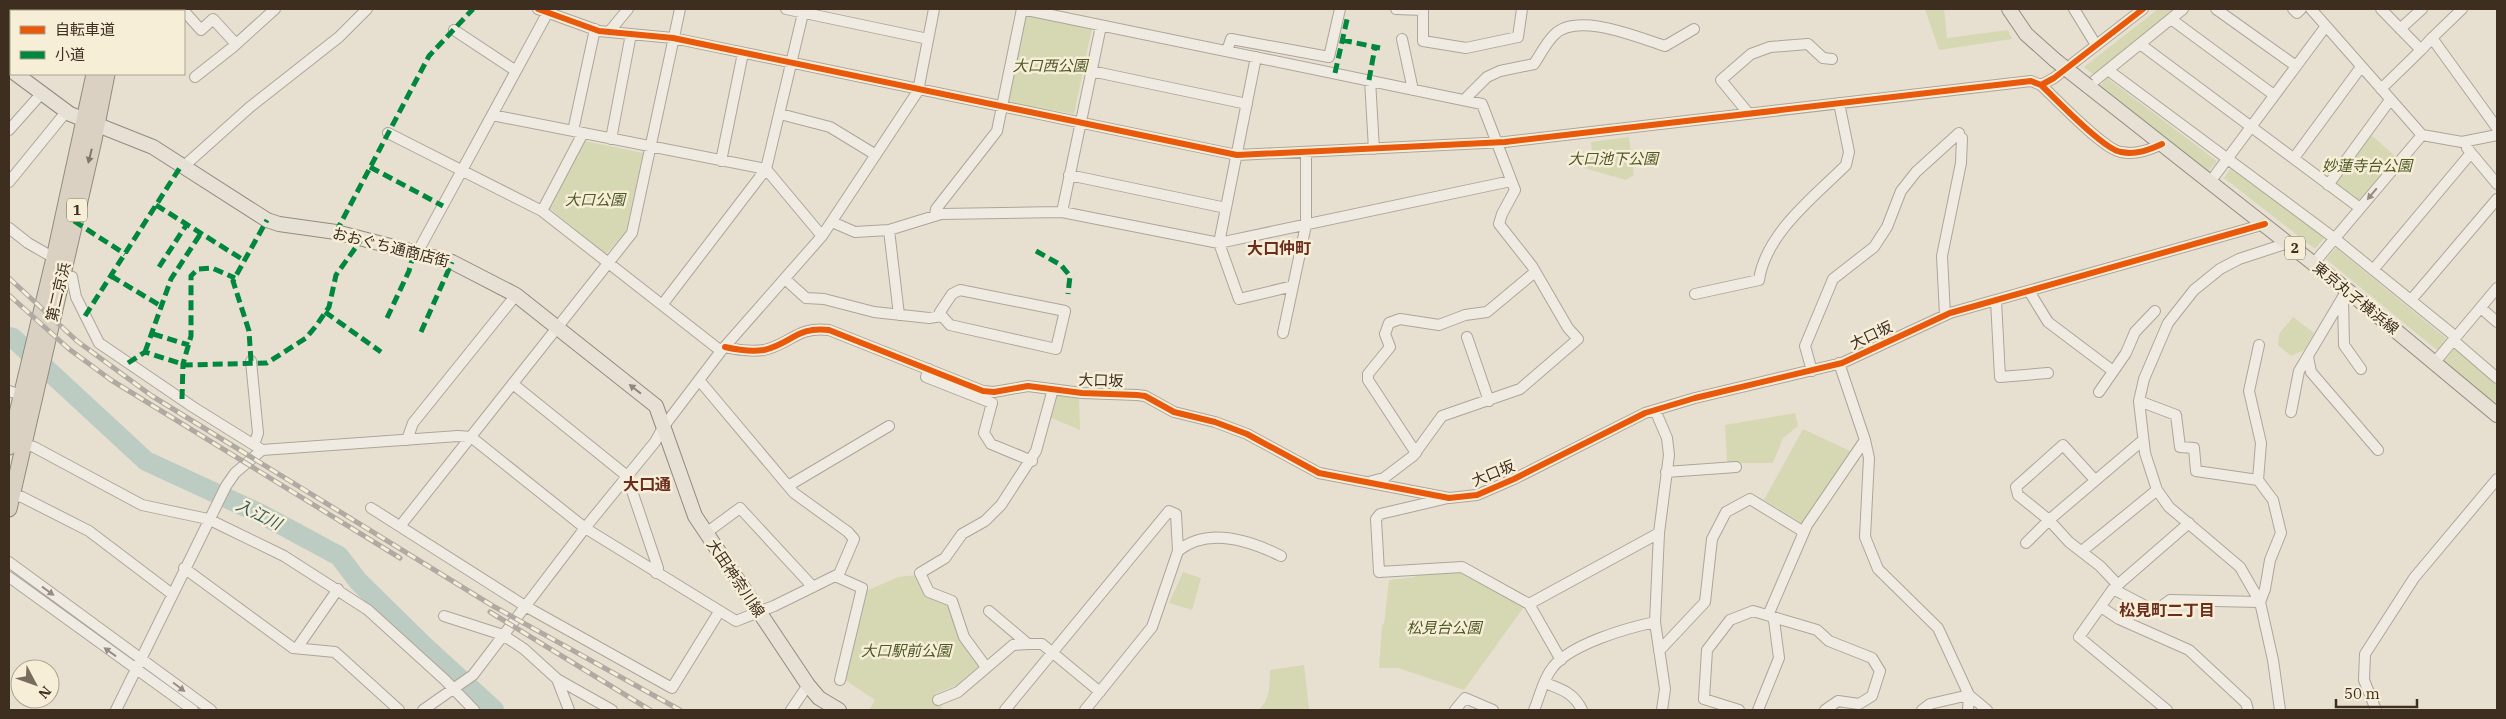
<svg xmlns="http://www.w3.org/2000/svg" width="2506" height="719" font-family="'IBM Plex Serif','Noto Sans JP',serif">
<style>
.green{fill:#d6d7b3}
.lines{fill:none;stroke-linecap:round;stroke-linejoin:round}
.river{stroke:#bcccc2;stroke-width:20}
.minor-casing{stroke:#ada599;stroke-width:12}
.major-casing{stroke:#928b80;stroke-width:16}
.highway-casing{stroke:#928b80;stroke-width:17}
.minor{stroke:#efebe3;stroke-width:10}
.major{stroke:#e6e1d4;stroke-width:14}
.highway{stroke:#dad1c2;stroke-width:15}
.rail-casing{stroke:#afaaa2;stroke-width:5}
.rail{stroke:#f7eed8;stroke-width:3;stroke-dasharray:9;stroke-linecap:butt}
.major-bridge-casing{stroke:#928b80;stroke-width:16;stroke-linecap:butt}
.major-bridge{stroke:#e6e1d4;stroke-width:14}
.quiet{stroke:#00873e;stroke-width:5;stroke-dasharray:10 5;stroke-linecap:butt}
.cycleway-casing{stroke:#f7eed8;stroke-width:9}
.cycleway{stroke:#e8590c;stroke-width:6}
.oneway{fill:#847769}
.oneway2{fill:#968c82}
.oneway3{fill:#92887a}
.labels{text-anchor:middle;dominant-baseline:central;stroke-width:5;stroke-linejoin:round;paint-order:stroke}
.shield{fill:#f7eed8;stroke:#756857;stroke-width:1}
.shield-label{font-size:14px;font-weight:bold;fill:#3d2e20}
.park-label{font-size:15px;font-style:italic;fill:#4d5a26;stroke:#f7eed8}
.street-label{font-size:15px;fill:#3d2e20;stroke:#f7eed8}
.neighbourhood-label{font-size:16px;font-weight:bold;fill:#6b2e1e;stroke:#f7eed8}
.water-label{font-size:16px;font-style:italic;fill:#2f5d5a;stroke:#f7eed8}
</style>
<rect width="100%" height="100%" fill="#e7e0d1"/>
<path class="green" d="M 1925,9 L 1944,9 L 1947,38 L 2008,30 L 2012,39 L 1939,50 Z
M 2158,9 L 2179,9 L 2095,76 L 2084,67 Z
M 1026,13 L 1092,28 L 1074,114 L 1008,102 Z
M 2107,78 L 2217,161 L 2208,172 L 2100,87 Z
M 2369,133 L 2396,157 L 2357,204 L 2331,185 Z
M 1629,137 L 1634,175 L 1626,180 L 1584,168 L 1581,154 L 1592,153 L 1591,142 Z
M 585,141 L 643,153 L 626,231 L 606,254 L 549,208 Z
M 2235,168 L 2325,237 L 2315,249 L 2224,178 L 2230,169 Z
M 2336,248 L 2447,339 L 2438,351 L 2326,259 Z
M 2293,317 L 2314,333 L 2304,350 L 2291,356 L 2278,345 L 2279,334 Z
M 2455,348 L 2497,385 L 2497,407 L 2444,361 Z
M 1058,395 L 1079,398 L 1080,430 L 1049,417 L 1054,399 Z
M 1795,413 L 1798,426 L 1783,438 L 1773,463 L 1727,463 L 1725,425 Z
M 1803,429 L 1850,451 L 1803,524 L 1764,500 Z
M 1463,571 L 1524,607 L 1464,690 L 1398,668 L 1379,668 L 1382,625 L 1384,624 L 1389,580 L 1415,577 L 1417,574 Z
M 1183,572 L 1201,578 L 1192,610 L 1169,603 Z
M 916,575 L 951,603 L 956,632 L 981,664 L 957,685 L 935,694 L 943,710 L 869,710 L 875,700 L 844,679 L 864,592 L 898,577 Z
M 1304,665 L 1309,710 L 1259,710 C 1271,698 1269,686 1270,670 Z"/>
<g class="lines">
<path class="river" d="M 9,337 L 13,338 L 146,461 L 261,514 L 339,556 L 358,581 L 423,645 L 494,710"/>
<g class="minor-casing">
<path id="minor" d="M 538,9 L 599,31 L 673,38 L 1237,155 L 1505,142 L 2031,81 L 2041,85 C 2056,99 2104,150 2121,152 C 2136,155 2149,150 2162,144
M 786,9 L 928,39
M 1022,9 L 1482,104 L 1515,190 L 1502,214 L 1499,224 L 1532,266 L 1568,328 L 1578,339 L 1520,389 L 1442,416 L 1413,456 L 1384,478 L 1372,481
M 1396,9 L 1423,10
M 1423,9 L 1423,41 L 1466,48 L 1518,37 L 1522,9
M 2074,9 L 2096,45
M 2216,9 L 2296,66
M 2293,9 L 2297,13 L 2301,9
M 2311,9 L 2422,135
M 2381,9 L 2421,50 L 2432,38
M 2462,9 L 2432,38 L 2497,128
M 166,11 L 176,9
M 184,11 L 201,30 L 213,19 L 236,44
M 2171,19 L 2274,95
M 2400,29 L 2422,9
M 454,30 L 516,71
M 609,32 L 628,9
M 1402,39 L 1413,90
M 2140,44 L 2360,208
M 1227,51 L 1231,39 L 1329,57 L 1340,9
M 1256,57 L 1219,243 L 1239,299 L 1293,286
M 2108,70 L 2334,238 L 2456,337
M 1091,71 L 1247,104
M 195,77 L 233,47 L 275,9
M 1370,80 L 1374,149
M 2041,85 L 2054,78 L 2143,9
M 2088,86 L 2183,9
M 2381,89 L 2421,50
M 1464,100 L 1487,77 L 1500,71 L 1534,64 C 1540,55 1546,43 1554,35 C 1577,11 1639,38 1665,46 L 1694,29
M 780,114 L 830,127 L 876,155
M 1749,114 L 1721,80 L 1751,54 L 1770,47 L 1808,44 L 1823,58 L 1832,59
M 492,115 L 766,169 L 822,236
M 9,130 L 41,94
M 573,131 L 595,29
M 388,133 L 542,211 L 721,351
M 611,139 L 631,34
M 2467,148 L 2497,184
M 2294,158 L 2361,67
M 721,161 L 743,53
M 183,167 L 250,107 L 339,37 L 367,9
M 1069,175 L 1226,208
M 9,182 L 66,112
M 2210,182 L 2326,26
M 2328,185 L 2390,100
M 542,211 L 583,133
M 1062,212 L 1101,26
M 935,216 L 936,209 L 997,131 L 1022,9
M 832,222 L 855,232 L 889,230 L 941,214 L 1062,212 L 1219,243 L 1511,181
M 9,228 L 28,243 L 54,258
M 889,230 L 899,315
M 417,253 L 548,12
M 2314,263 L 2422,135 L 2462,142 L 2497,135
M 2373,270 L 2471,153
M 62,275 L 72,277 L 76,297 L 99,343 L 193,407 L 262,450
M 785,279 L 806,298 L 824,299 L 874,312 L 929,318 L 942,316 L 950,325 L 1056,349 L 1065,311 L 960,290 L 952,294 L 940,312 L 942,316
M 2029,291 L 2048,322 L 2113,371
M 1695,294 L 1759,280 C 1766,233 1814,197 1846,165 L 1849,152 L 1839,103
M 2343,298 L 2344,345 L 2361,369
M 1996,300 L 2000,377 L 2048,373
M 2411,300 L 2497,199
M 662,305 L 766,169 L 804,9
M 2481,308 L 2497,322
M 1945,315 L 1942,256 L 1961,163 L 1962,138
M 1283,333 L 1306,225 L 1306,153
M 1467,337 L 1489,401
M 2453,340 L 2497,378
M 725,347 C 738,350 750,352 764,350 C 791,344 797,326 829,330 L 983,391 L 994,392 L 1028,386 L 1082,393 L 1137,395 L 1145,396 L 1174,412 L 1215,422 L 1247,434 L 1319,473 L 1449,498 L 1477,495 L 1514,479 L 1645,413 L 1695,398 L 1842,363 L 1950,313 L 2265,224
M 2308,357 L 2311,372 L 2378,450
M 251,361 L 258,433 L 254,445
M 2435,362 L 2497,288
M 1839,363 L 1865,440 L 1869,458 L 1865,537 L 1878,569 L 1938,628 L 1969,695 L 1968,710
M 929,369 L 926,377 L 992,403 L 984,433 L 991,444 L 1032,461
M 1812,371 L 1805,346 L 1833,279 L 1874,247 L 1887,227 L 1901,191 L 1916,172 L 1959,133
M 513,384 L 627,476 L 658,568 L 656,573
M 9,391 L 21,395
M 2099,392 L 2126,353 L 2135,332 L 2155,311
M 2139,401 L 2176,415 L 2180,447 L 2194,448 L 2196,471 L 2258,480
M 1655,410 L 1667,438 L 1669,455 L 1659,533 L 1655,622 L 1665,689 L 1662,710
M 2291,412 L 2299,371 L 2347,290
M 407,440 L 413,423 L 516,295
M 24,444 L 34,447 L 142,505 L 208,519 L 284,556 L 368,610 L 445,680 L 474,710
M 1416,453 L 1368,380 L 1368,374 L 1390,347 L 1385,334 L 1389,323 L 1400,319 L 1439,325 L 1465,315 L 1487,312 L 1535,272
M 1666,472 L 1736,467
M 2095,480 L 2063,445 L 2016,487 L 2018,495 L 2049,520 L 2069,542 L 2100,566 L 2118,585
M 788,486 L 889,426
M 12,495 L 22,497 L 89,531 L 172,594
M 1448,498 L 1380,514 L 1376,519 L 1379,572 L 1462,567 L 1529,604 L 1659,533
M 371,508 L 525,606 L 672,688 L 719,612
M 401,525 L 632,233 L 680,9
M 706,533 L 740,508 L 813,587
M 2026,543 L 2049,520 L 2143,440
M 1178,551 C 1208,526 1251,541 1281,556
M 2082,551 L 2157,490
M 9,562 L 211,710
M 184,568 L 293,648 L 335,652 L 399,710
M 835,576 L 862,588 L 840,680
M 9,577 L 193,710
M 2113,589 L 2155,611 L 2170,600 L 2260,602 L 2265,589 L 2270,560 L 2281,533 L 2273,500 L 2258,480 L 2261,443 L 2249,391 L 2259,345
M 1529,604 L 1561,660
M 2101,607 L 2119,619 L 2189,650 L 2246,703 L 2248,710
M 989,611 L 1028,644 L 1042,644 L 1100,692
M 444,616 L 503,635 L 524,649 L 557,679 L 569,710
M 297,648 L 338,589
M 1659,651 L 1705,602 L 1712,539 L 1726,512 L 1750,499 L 1804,532
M 986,667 L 964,637 L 952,601 L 929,592 L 920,573 L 945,558 L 962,534 L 985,521 L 1001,505 L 1036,451 L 1053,389
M 557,679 L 612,710
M 1545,683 C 1561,689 1574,693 1582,710
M 938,700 L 958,692 L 1013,645 L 1028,644
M 116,710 L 226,486 L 235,473 L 262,450 L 458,436 L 471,437 L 585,528 L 736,621 L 774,606 L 839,574 L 854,539 L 848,532 L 794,493 L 699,380
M 423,710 L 473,675 L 585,528 L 655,442 L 664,426 L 721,351 L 822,236 L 918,91 L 934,9
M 791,710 L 808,685
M 1005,710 L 1169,511 L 1176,514 L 1178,551 L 1152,627 L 1085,710
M 1455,710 L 1465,698 L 1493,710
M 1534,710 C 1540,696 1543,679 1553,667 C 1571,644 1627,628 1655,622
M 1739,710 L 1704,699 L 1707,650 L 1730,620 L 1753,611 L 1817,630 L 1829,641 L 1872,658 L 1880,671 L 1872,696 L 1859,704 L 1838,701 L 1825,710
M 1758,710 L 1779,658 L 1774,620 L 1769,613 L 1807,525 L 1865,440
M 1922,710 L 1930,704 L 1969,695 L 1987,710
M 2167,710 L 2079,637 L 2113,589 L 2189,523
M 2280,710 L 2273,660 L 2260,602 L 2240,567 L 2169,507 L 2157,490 L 2145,453 L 2139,401 L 2144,379 L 2168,323 L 2194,290 L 2220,269 L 2239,259 L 2288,243
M 2376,710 L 2364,680 L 2365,654 L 2414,578 L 2497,479"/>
</g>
<g class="major-casing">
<path id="major" d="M 2009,9 L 2026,34 L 2055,60
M 16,74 L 70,114 L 153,147 L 267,220 L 279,224 L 336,232 L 452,262 L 516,295 L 656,406 L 695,516 L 808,685 L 819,698 L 839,710
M 2088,86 L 2347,290 L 2497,415"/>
</g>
<g class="highway-casing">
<path id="highway" d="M 102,11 L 102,9
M 114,11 L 114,9
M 9,447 L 54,258 L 94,74
M 9,509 L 94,140 L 107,74"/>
</g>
<use href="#minor" class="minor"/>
<use href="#major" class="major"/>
<use href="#highway" class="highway"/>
<g class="rail-casing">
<path id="rail" d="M 9,278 L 77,341 L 152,396 L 493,606 L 680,710
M 9,295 L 69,349 L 111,380 L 400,558
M 490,612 L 650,710"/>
</g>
<use href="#rail" class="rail"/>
<g class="major-bridge-casing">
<path id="major-bridge" d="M 2055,60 L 2088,86"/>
</g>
<use href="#major-bridge" class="major-bridge"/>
<path class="quiet" d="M 1342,40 L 1380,48
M 1335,73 L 1348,15
M 1369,80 L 1375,47
M 370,167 L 443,206
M 156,205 L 245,261
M 74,221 L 125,254
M 336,232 L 429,56 L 473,9
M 1036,251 L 1061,265 L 1070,276 L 1068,294
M 159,267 L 187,224
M 111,276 L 161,306
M 325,312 L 381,352
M 85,316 L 181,166
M 387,318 L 409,271 L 414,252
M 421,332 L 452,262
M 153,334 L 189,345
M 145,352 L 171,279 L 201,233
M 251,361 L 249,331 L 233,281 L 267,220
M 128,363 L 145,352 L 185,365 L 267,363 L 306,338 L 316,326 L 329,307 L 336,275 L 361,240
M 182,399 L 183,364 L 191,336 L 191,276 L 198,269 L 212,268 L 235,278"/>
<g class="cycleway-casing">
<path id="cycleway" d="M 538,9 L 599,31 L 673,38 L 1237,155 L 1505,142 L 2031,81 L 2041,85 C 2056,99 2104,150 2121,152 C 2136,155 2149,150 2162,144
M 2041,85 L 2054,78 L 2143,9
M 725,347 C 738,350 750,352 764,350 C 791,344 797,326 829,330 L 983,391 L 994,392 L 1028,386 L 1082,393 L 1137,395 L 1145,396 L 1174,412 L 1215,422 L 1247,434 L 1319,473 L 1449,498 L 1477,495 L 1514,479 L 1645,413 L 1695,398 L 1842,363 L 1950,313 L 2265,224"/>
</g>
<use href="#cycleway" class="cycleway"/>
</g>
<defs><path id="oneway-solid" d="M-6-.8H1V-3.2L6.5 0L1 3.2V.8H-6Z" transform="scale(1.25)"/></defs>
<use class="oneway" href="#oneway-solid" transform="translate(90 156) rotate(104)"/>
<g class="oneway2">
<use href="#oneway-solid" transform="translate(2372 194) rotate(130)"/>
<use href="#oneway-solid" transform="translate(48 591) rotate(36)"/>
<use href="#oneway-solid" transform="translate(110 652) rotate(-144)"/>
<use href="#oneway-solid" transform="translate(179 687) rotate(37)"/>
</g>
<use class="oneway3" href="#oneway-solid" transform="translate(635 389) rotate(-142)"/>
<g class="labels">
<g class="shield">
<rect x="67" y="198.5" width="20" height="23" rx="4"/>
<rect x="2285" y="236.5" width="20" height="23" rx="4"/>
</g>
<g class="shield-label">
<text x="77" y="210">1</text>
<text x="2295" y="248">2</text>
</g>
<g class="park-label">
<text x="1050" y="65">大口西公園</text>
<text x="1613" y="158">大口池下公園</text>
<text x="2367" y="165">妙蓮寺台公園</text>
<text x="595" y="199">大口公園</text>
<text x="1444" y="627">松見台公園</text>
<text x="906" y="650">大口駅前公園</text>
</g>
<g class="street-label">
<text transform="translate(391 247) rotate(14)">おおぐち通商店街</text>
<text transform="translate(58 292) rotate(-77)">第二京浜</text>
<text transform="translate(2356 298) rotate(39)">東京丸子横浜線</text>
<text transform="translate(1871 335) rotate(-25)">大口坂</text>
<text transform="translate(1101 380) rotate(2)">大口坂</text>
<text transform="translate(1493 473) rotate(-22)">大口坂</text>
<text transform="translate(736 578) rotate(56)">大田神奈川線</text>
</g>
<g class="neighbourhood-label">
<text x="1279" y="248">大口仲町</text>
<text x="647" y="484">大口通</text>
<text x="2167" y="610">松見町二丁目</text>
</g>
<g class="water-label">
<text transform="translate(259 514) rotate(26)">入江川</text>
</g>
</g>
<rect width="2506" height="719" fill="none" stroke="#3d2e20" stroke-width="20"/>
<rect x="10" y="10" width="175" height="65" fill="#f7eed8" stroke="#ada18e"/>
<rect x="20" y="26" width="25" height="8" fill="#e8590c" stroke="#ada18e"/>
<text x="55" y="35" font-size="15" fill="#3d2e20">自転車道</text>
<rect x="20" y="51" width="25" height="8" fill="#00873e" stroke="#ada18e"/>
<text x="55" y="60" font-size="15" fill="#3d2e20">小道</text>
<g transform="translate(35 684) rotate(131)"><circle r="24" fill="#f7eed8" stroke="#ada18e"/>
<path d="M0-4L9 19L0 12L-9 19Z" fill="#786c5e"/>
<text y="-8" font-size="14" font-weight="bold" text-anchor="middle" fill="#3d2e20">N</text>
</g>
<path d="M2336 699v8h81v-8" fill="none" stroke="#3d2e20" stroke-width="2.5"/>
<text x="2344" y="699" font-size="15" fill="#3d2e20" stroke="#f7eed8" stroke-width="4" paint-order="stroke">50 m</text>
</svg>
